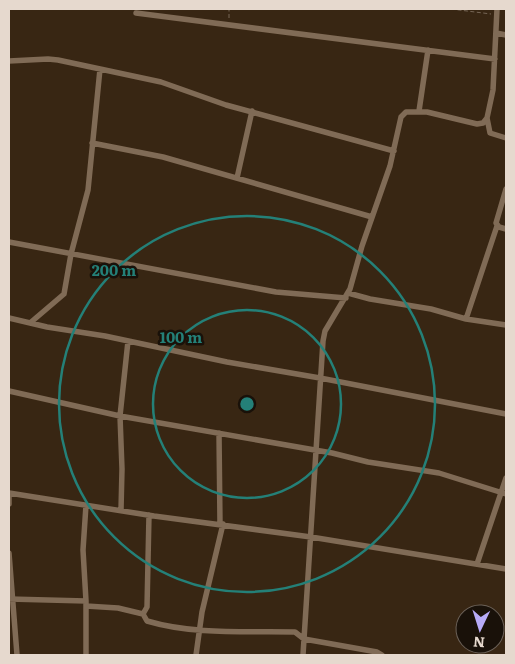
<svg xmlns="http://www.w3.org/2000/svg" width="515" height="664" font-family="Literata,serif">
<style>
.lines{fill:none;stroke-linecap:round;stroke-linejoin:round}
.path{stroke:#766656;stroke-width:1;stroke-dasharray:4 2.5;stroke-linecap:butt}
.minor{stroke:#806b56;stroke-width:5.5}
.ring{fill:none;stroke:#248078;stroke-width:2.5}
.centre{fill:#248078;stroke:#191109;stroke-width:2.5}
.ring-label{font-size:15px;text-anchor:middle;font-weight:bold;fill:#248078;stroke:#191109;stroke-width:5;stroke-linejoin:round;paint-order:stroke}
</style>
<rect width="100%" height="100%" fill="#382613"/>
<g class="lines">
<path class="path" d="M 451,9 L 491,14
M 229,18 L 229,9"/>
<path class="minor" d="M 497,9 L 493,90 L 487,118 L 490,133 L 506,138
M 136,13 L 495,59
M 496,33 L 506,35
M 9,61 L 48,59 L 58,60 L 161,82 L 226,105 L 394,151
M 419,111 L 428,50
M 92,143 L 163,157 L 372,217
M 237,178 L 252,111
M 506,189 L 496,223 L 499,227 L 506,229
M 9,242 L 276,292 L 346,298
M 348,293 L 370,299 L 431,309 L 466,319 L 506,325
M 9,318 L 47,327 L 105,336 L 227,362 L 320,378 L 506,414
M 466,319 L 497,226
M 30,323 L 64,294 L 71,254 L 88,190 L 100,69
M 9,391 L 120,416 L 332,453 L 368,462 L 439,473 L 506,494
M 219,433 L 220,524
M 9,493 L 154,516 L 311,537 L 506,569
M 9,504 L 9,493
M 121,510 L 122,469 L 120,416 L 128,341
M 9,553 L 17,655
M 477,564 L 506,478
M 9,599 L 86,601
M 86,606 L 118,608 L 143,614 L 147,621 C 194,635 246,631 295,632 L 304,639 L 377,652 L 382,655
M 143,614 L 147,607 L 149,515
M 86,655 L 86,601 L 83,550 L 86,505
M 196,655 L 202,612 L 223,524
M 303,655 L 323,341 L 325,331 L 350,289 L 362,246 L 390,166 L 401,117 L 406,112 L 427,112 L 477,124 L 483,123 L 487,118"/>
</g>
<g class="ring">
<circle cx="247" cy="404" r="94"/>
<circle cx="247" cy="404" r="188"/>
</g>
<circle cx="247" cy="404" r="8" class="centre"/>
<g class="ring-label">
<text x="114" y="276">200 m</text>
<text x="181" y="343">100 m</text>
</g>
<rect width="515" height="664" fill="none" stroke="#e6d9ce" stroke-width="20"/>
<g transform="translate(480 629) rotate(184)"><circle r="24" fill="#191109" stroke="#6b6158"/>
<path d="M0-4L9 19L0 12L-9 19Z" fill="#b7abf8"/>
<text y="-8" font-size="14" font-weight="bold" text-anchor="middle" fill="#e6d9ce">N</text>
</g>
</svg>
